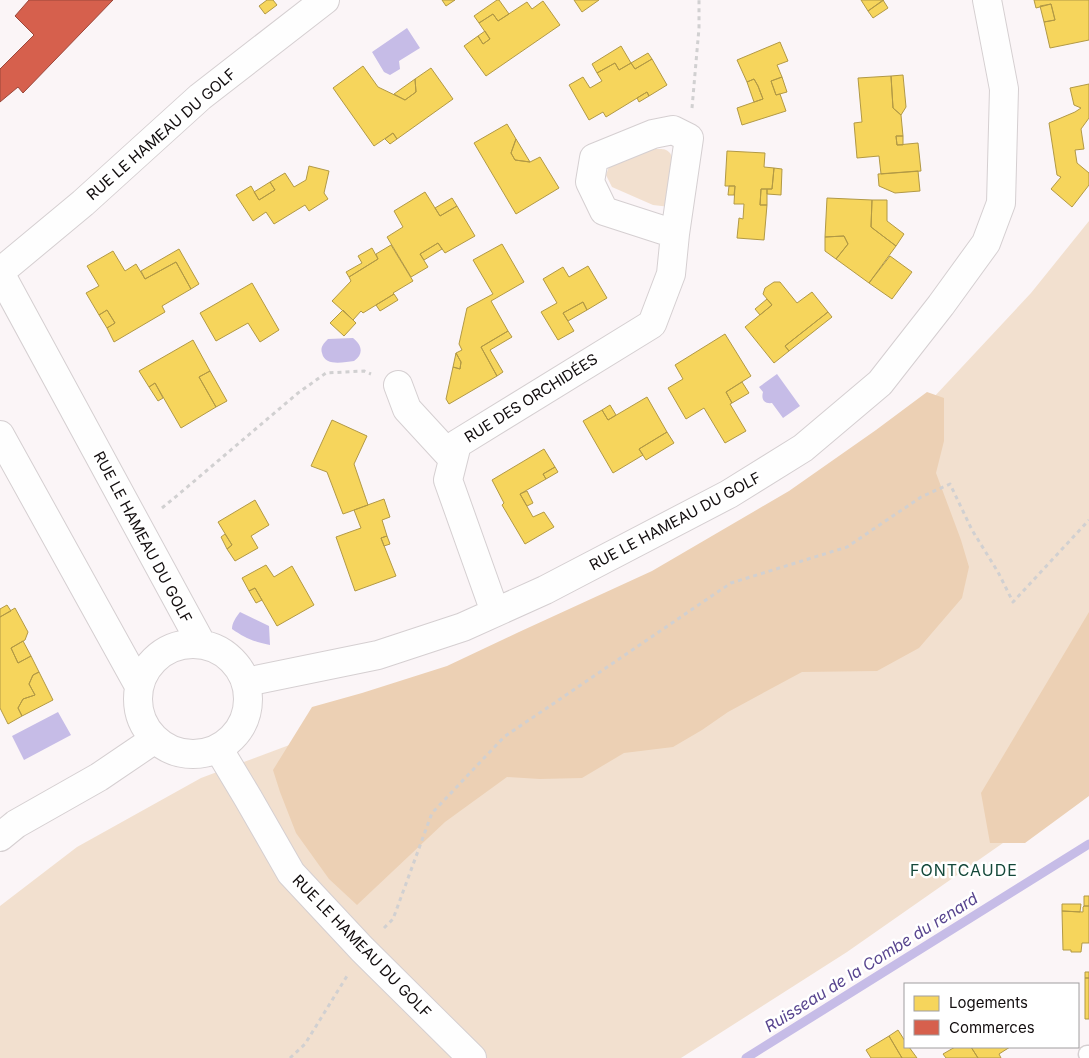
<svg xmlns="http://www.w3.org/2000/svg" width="1089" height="1058" font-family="Inter,sans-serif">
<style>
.green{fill:#f2e0cf}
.forest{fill:#ecd0b4}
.water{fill:#c6bce7}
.homes{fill:#f6d55c;stroke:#b29945}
.shops{fill:#d6604d;stroke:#9b473a}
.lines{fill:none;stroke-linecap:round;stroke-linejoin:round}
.stream{stroke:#c6bce7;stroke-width:9}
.service-casing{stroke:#d5cfd1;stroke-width:19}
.minor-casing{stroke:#d5cfd1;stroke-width:30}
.path{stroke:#d1d0d1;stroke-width:3;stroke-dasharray:4 4;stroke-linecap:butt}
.service{stroke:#fefefe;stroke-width:16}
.minor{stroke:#fefefe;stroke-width:28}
.labels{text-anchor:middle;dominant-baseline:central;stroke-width:5;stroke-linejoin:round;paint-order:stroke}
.street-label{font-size:15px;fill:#120d0e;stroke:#fff}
.neighbourhood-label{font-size:16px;letter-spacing:1px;fill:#14483a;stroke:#fff}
.water-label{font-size:16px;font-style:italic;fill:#58458f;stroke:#fff}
</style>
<rect width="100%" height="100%" fill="#fbf5f7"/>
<path class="green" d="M 655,149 C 661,149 666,148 670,153 C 676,161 671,196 670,207 L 653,205 L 612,187 L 606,175 L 610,164 Z
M 1089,221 L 1089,783 L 847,952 L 681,1058 L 0,1058 L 0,906 L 77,847 L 201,778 L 324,732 L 588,621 L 919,413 L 1031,293 Z"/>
<path class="forest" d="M 927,392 L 944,398 L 944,441 L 936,473 L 961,540 L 969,567 L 962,598 L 919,648 L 877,671 L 802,672 L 728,712 L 702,730 L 673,747 L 624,753 L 582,778 L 540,779 L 507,777 L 445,822 L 357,905 L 329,879 L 296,833 L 280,792 L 273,770 L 312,707 L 362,693 L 447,666 L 519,632 L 652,571 L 789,491 L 876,430 Z
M 1089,612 L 1089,796 L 1025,843 L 990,843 L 981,793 Z"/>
<path class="water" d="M 407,28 L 420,48 L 399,61 L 400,69 L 390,75 L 384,72 L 372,52 Z
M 353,338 C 362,345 364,354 354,361 C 344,362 325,367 322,353 C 320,347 324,343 328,339 Z
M 777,374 L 800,406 L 783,418 L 772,403 C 764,404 761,399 763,392 L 759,387 Z
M 240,612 L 269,626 L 270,645 C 254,642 245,638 232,629 C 232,623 236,617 240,612 Z
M 58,712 L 71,735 L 24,760 L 12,736 Z"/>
<path class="homes" d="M 267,0 L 273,0 L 277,5 L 265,14 L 259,6 Z
M 442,0 L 455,0 L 446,6 Z
M 497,0 L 499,0 L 509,14 L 498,21 L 493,14 L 479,23 L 474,16 Z
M 574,0 L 599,0 L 582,12 Z
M 861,0 L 884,0 L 868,11 Z
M 883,0 L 888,8 L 873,18 L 868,11 Z
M 1034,0 L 1089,0 L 1089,40 L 1050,48 L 1044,22 L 1055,20 L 1051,4 L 1036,8 Z
M 543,1 L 560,25 L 486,76 L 464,46 L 478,36 L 483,44 L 490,39 L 479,23 L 493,14 L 498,21 L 527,2 L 532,9 Z
M 1051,4 L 1055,20 L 1044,22 L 1040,6 Z
M 485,31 L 490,39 L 483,44 L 478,36 Z
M 780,42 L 788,61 L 777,65 L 782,77 L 771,81 L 776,95 L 780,94 L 786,111 L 742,125 L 737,108 L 763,99 L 758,86 L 754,79 L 747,82 L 737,60 Z
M 621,46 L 631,63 L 619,70 L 615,63 L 597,73 L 592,64 Z
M 648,53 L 652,59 L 635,69 L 631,63 Z
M 652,59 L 667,85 L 649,96 L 647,92 L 606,117 L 603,112 L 589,120 L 569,85 L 583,77 L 590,88 L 602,81 L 597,73 L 615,63 L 619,70 L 631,63 L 635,69 Z
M 363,66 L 378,87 L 405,100 L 416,92 L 415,79 L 431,68 L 453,99 L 397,139 L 393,133 L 374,146 L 333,88 Z
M 903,75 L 906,107 L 901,115 L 893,108 L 891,76 Z
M 891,76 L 893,108 L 901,115 L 903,136 L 896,136 L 897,145 L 918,143 L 921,171 L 881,174 L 879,156 L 857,158 L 854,123 L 862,122 L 858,78 Z
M 782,77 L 787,92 L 776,95 L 771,81 Z
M 415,79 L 416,92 L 405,100 L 394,94 Z
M 754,79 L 758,86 L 763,99 L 754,102 L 747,82 Z
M 1089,84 L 1089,118 L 1081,129 L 1084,149 L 1075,150 L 1077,163 L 1089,173 L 1089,185 L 1072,207 L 1051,189 L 1061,177 L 1057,175 L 1049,123 L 1075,112 L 1081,108 L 1074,105 L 1070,88 Z
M 647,92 L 649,96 L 639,102 L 637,98 Z
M 507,124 L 516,139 L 511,153 L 515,160 L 530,162 L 540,157 L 559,188 L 516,214 L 474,143 Z
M 393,133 L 397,139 L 390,144 L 385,139 Z
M 896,136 L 903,136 L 903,145 L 897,145 Z
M 516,139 L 530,162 L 515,160 L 511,153 Z
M 727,151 L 765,153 L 764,167 L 774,168 L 772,189 L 761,189 L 760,205 L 767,205 L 764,240 L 737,238 L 739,218 L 743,219 L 744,204 L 734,204 L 735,186 L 725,186 Z
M 309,166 L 329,171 L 324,193 L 328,199 L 309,211 L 305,205 L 274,224 L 266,212 L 253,221 L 236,195 L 251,186 L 259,200 L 275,190 L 270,182 L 285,173 L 294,187 L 306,180 Z
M 774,168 L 782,169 L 781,195 L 767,194 L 767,189 L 772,189 Z
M 918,171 L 920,191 L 895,193 L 879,186 L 878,174 Z
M 270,182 L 275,190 L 259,200 L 254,192 Z
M 729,186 L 735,186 L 734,195 L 728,195 Z
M 761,189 L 767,189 L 767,205 L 760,205 Z
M 425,192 L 440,216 L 457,206 L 475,236 L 445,253 L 438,243 L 420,254 L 428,267 L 411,277 L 387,237 L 403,227 L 394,211 Z
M 452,198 L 457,206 L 440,216 L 435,208 Z
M 827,198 L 872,200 L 871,227 L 896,246 L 869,283 L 836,259 L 848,244 L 844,236 L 825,237 Z
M 872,200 L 887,200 L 887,221 L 904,234 L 896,246 L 871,227 Z
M 844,236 L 848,244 L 836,259 L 825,251 L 825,237 Z
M 438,243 L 442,249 L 424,260 L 420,254 Z
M 502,244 L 524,282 L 491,301 L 508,331 L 481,347 L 497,376 L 449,404 L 446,399 L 453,367 L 460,369 L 461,362 L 456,353 L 462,350 L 459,344 L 467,308 L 493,294 L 473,260 Z
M 391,245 L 413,281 L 393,293 L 394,294 L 376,305 L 363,313 L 361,311 L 353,320 L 332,301 L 351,281 L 349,277 L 378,259 L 376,254 Z
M 372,248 L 378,259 L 349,277 L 346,272 L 362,263 L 358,256 Z
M 179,249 L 199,284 L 191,289 L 176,262 L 145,279 L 141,271 Z
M 113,251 L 125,271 L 136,264 L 145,279 L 176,262 L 191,289 L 162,306 L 165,312 L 114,342 L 107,328 L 115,323 L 107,310 L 99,315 L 86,293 L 99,286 L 87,266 Z
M 890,256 L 912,272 L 892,299 L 869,283 Z
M 588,266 L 607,298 L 587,310 L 583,302 L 563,313 L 574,331 L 558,340 L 541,312 L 557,303 L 543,279 L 563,267 L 569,277 Z
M 774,282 L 780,282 L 797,303 L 812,292 L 828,312 L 785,346 L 789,351 L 774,363 L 745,327 L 772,305 L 763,294 L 765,288 Z
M 252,283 L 279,330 L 260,342 L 248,323 L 216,341 L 200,313 Z
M 394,294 L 398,300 L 380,311 L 376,305 Z
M 767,299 L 772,305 L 760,315 L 755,309 Z
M 583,302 L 587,310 L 568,321 L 563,313 Z
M 107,310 L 115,323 L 107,328 L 99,315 Z
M 343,310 L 356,323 L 344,336 L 330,323 Z
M 828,312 L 832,317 L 789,351 L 785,346 Z
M 508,331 L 512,337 L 490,350 L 503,372 L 497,376 L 481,347 Z
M 725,334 L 751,376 L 726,392 L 732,403 L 730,404 L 746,431 L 725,443 L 704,408 L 686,419 L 668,388 L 683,379 L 675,365 Z
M 193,340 L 210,371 L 199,377 L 216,407 L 181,428 L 155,383 L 149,387 L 139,371 Z
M 456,353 L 461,362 L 460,369 L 453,367 Z
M 210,371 L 227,401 L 216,407 L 199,377 Z
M 742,382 L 749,393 L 732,403 L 726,392 Z
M 155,383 L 163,398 L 158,401 L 149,387 Z
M 647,397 L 667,432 L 639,449 L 643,455 L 613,473 L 583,421 L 602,410 L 608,420 Z
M 610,405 L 616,415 L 608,420 L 602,410 Z
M 332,420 L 367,436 L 354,464 L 368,505 L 343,514 L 327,472 L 311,466 Z
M 667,432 L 674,443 L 646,460 L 639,449 Z
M 544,449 L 555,467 L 543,474 L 546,479 L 520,494 L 533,517 L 544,512 L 554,527 L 525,544 L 502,505 L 504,503 L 492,480 Z
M 555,467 L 558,472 L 546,479 L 543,474 Z
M 527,491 L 533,503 L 527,506 L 520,494 Z
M 384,499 L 390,517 L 382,520 L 387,536 L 381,538 L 396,576 L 355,591 L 336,537 L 361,528 L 354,510 Z
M 255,500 L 269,525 L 251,536 L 258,548 L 235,561 L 227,549 L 232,545 L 218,522 Z
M 225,534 L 232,545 L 227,549 L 221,537 Z
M 387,536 L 390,544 L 384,546 L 381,538 Z
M 266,565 L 274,577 L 292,566 L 314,605 L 277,626 L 255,588 L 249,591 L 242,578 Z
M 255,588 L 262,600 L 256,603 L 249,591 Z
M 7,605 L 11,611 L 0,617 L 0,609 Z
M 15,608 L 28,632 L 25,640 L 11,648 L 18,663 L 31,656 L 39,672 L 33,675 L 29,684 L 35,695 L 23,699 L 18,708 L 22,716 L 8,724 L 0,708 L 0,617 Z
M 23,641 L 31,656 L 18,663 L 11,648 Z
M 39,672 L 53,700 L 22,716 L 18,708 L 23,699 L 35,695 L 29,684 L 33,675 Z
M 1084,896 L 1089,896 L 1089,906 L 1084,906 Z
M 1062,904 L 1081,904 L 1080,912 L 1062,911 Z
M 1084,906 L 1089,906 L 1089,943 L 1082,943 L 1081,952 L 1071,952 L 1071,950 L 1063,950 L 1062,911 L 1083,912 L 1083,907 Z
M 1085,972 L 1089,972 L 1089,978 L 1085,978 Z
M 1085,978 L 1089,978 L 1089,1019 L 1085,1019 Z
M 898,1030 L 905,1041 L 905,1047 L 909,1047 L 917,1058 L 902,1058 L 889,1036 Z
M 889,1036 L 902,1058 L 871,1058 L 866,1050 Z
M 955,1047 L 971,1047 L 978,1058 L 946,1058 L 943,1054 Z
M 971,1047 L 1010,1047 L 999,1054 L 1001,1058 L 978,1058 Z"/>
<path class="shops" d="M 29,0 L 113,0 L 23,93 L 18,87 L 0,102 L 0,69 L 34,35 L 15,16 Z"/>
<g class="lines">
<path class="stream" d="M 746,1058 L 1089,844"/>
<g class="service-casing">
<path id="service" d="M 1087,1054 L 1089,1054"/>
</g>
<g class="minor-casing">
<path id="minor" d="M 0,272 L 83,203 L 200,97 L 325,0
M 0,273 L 201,643
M 398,385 L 407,409 L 453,459
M 0,435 L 139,686
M 495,612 L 448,480 L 457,444 L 652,324 L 671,274 L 675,234 L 689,138 L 673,130 L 653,134 L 594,158 L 590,182 L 604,211 L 675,234
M138 699a55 55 0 1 1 110 0a55 55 0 1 1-110 0Z
M 246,682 L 378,655 L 463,627 L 545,590 L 729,494 L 803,448 L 880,383 L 941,305 L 986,243 L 1001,203 L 1004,89 L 987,0
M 218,748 L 248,798 L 291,873 L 362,949 L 472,1058
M 0,837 L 16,824 L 99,777 L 155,739"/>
</g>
<path class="path" d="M 692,108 L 699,28 L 699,0
M 162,508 L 179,494 L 298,393 L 326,373 L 364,371 L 371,374
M 384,928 L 393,919 L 432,813 L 504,737 L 731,583 L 847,547 L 921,497 L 950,484 L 972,530 L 998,572 L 1013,602 L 1089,520
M 290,1058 L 305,1044 L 347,976"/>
<use href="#service" class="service"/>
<use href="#minor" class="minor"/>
</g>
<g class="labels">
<g class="street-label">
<text transform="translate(161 134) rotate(-41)">RUE LE HAMEAU DU GOLF</text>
<text transform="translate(531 398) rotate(-32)">RUE DES ORCHIDÉES</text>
<text transform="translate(675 521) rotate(-28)">RUE LE HAMEAU DU GOLF</text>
<text transform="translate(143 537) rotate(62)">RUE LE HAMEAU DU GOLF</text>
<text transform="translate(362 946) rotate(46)">RUE LE HAMEAU DU GOLF</text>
</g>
<g class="neighbourhood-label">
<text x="964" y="870">FONTCAUDE</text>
</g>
<g class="water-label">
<text transform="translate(871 962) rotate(-32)">Ruisseau de la Combe du renard</text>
</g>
</g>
<rect x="904" y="983" width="175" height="65" fill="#ffffff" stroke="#a09e9f"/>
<rect x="914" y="996" width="25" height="15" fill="#f6d55c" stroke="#a09e9f"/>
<text x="949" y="1008" font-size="15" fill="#120d0e">Logements</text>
<rect x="914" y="1020" width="25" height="15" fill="#d6604d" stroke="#a09e9f"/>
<text x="949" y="1033" font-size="15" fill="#120d0e">Commerces</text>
</svg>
